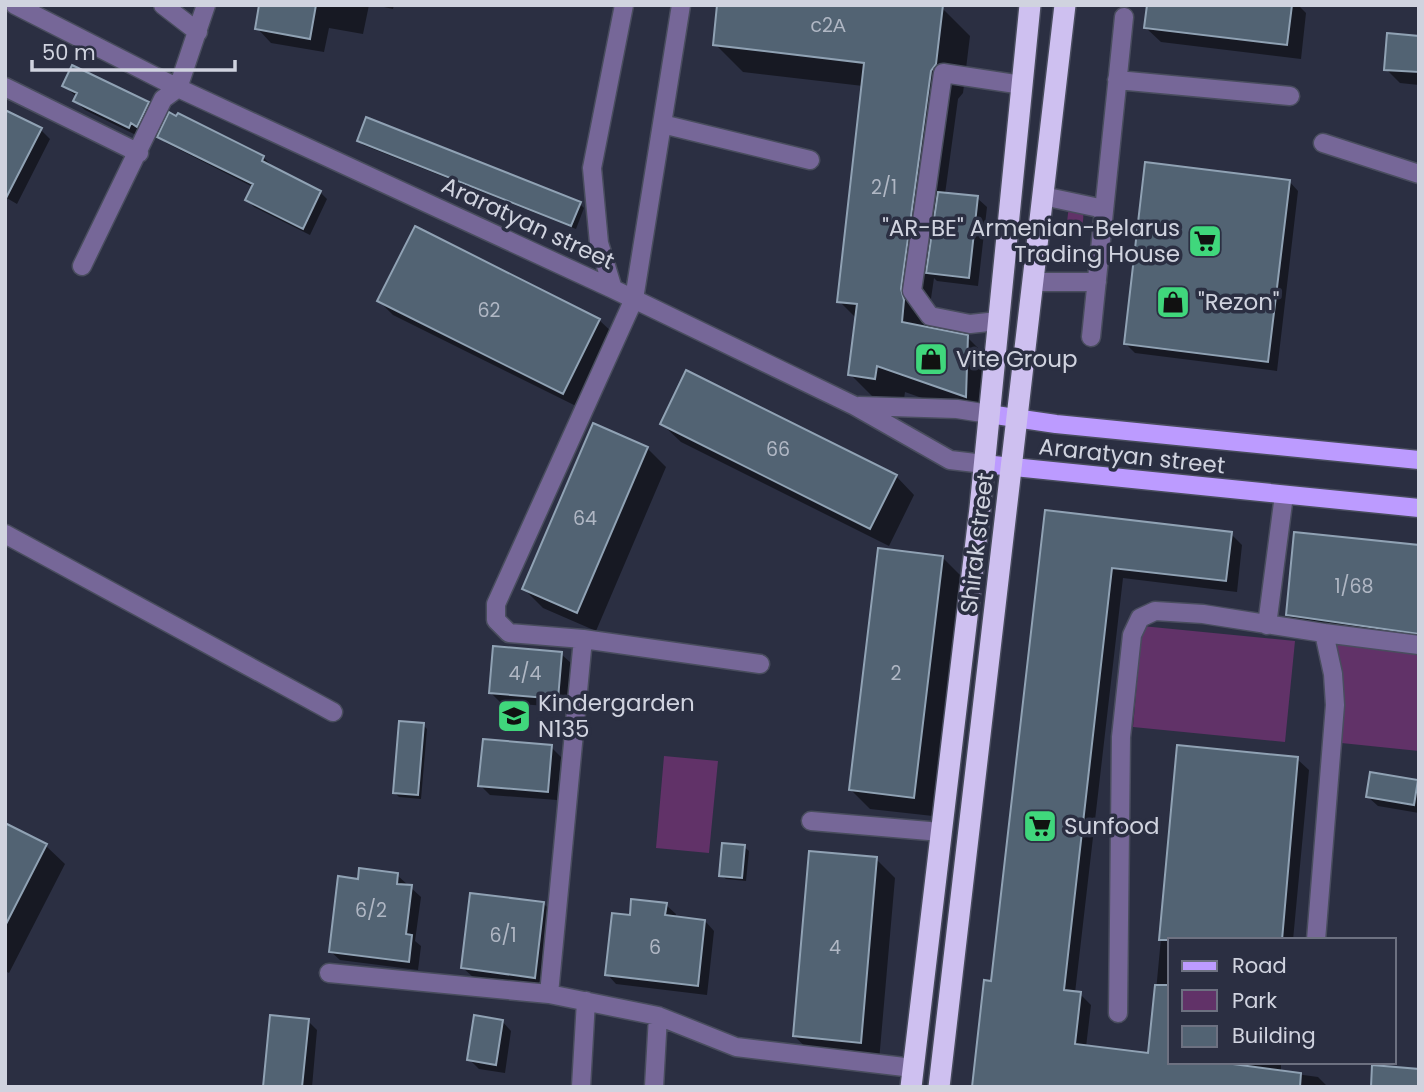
<svg xmlns="http://www.w3.org/2000/svg" width="1424" height="1092" font-family="Poppins,sans-serif">
<style>
.green{fill:#613268}
.shadow{fill:#0007}
.building{fill:#526373;stroke:#90a2b4;stroke-width:2}
.lines{fill:none;stroke-linecap:round;stroke-linejoin:round}
.minor-casing{stroke:#494d5e;stroke-width:21}
.major-casing{stroke:#494d5e;stroke-width:21}
.highway-casing{stroke:#494d5e;stroke-width:24}
.minor{stroke:#766798;stroke-width:18}
.major{stroke:#bc9bff;stroke-width:18}
.highway{stroke:#cec0f0;stroke-width:21}
.labels{text-anchor:middle;dominant-baseline:central;stroke-width:7;stroke-linejoin:round;paint-order:stroke}
.number-label{font-size:19px;fill:#b0b7c4}
.street-label{font-size:23px;fill:#d0d3df;stroke:#2b2f42}
.poi-label{font-size:23px;fill:#d0d3df;stroke:#2b2f42;text-anchor:start}
</style>
<rect width="100%" height="100%" fill="#2b2f42"/>
<path class="green" d="M 1070,196 L 1082,207 C 1086,223 1081,234 1065,240 Z
M 1142,626 L 1295,641 L 1285,742 L 1133,727 Z
M 1333,640 L 1419,649 L 1419,751 L 1322,741 Z
M 664,756 L 718,761 L 709,853 L 656,848 Z"/>
<path class="shadow" d="M 261,5 L 369,5 L 363,34 L 329,28 L 324,52 L 271,43 L 257,28 Z
M 375,5 L 394,5 L 393,9 Z
M 1149,5 L 1298,5 L 1306,13 L 1301,59 L 1161,42 L 1146,28 Z
M 942,8 L 970,36 L 963,93 L 958,99 L 945,194 L 977,198 L 987,207 L 978,286 L 937,281 L 934,278 L 928,319 L 932,330 L 967,337 L 995,365 L 993,423 L 905,392 L 903,406 L 878,402 L 850,374 L 857,319 L 839,301 L 863,86 L 743,72 L 715,44 Z
M 1419,37 L 1419,85 L 1400,83 L 1386,69 Z
M 64,86 L 148,104 L 157,113 L 138,136 L 85,110 L 75,101 L 77,97 Z
M 177,118 L 263,157 L 270,164 L 269,166 L 320,192 L 327,199 L 310,235 L 254,207 L 247,200 L 253,187 L 166,143 L 159,136 Z
M 41,130 L 50,139 L 17,204 L 5,197 Z
M 359,140 L 580,204 L 584,208 L 576,229 L 363,145 Z
M 1289,181 L 1298,191 L 1277,371 L 1135,353 L 1126,344 Z
M 379,301 L 599,320 L 614,334 L 578,407 L 393,315 Z
M 662,424 L 896,476 L 914,495 L 889,546 L 681,442 Z
M 594,425 L 647,448 L 666,467 L 596,631 L 543,608 L 524,589 Z
M 1046,512 L 1231,534 L 1242,545 L 1237,592 L 1123,578 L 1075,993 L 1080,994 L 1091,1005 L 1086,1047 L 1150,1055 L 1179,747 L 1297,759 L 1309,770 L 1293,940 L 1170,940 L 1170,1062 L 1281,1062 L 1281,1072 L 1318,1077 L 1328,1087 L 974,1087 L 992,983 Z
M 1419,547 L 1419,649 L 1306,634 L 1287,615 Z
M 943,558 L 962,577 L 933,816 L 870,809 L 851,790 Z
M 561,654 L 571,663 L 567,708 L 500,702 L 490,692 Z
M 423,725 L 427,729 L 421,799 L 399,797 L 394,792 Z
M 551,747 L 561,757 L 557,800 L 490,795 L 480,785 Z
M 1418,782 L 1419,813 L 1378,806 L 1368,797 Z
M 5,825 L 46,846 L 65,864 L 9,973 L 5,971 Z
M 744,847 L 749,851 L 746,881 L 726,879 L 721,875 Z
M 876,859 L 895,878 L 879,1061 L 813,1054 L 794,1036 Z
M 397,875 L 421,897 L 415,941 L 421,946 L 418,970 L 340,960 L 330,951 L 359,881 Z
M 544,904 L 553,913 L 544,986 L 473,977 L 463,968 Z
M 666,905 L 676,914 L 675,918 L 705,921 L 714,931 L 707,995 L 616,984 L 607,974 Z
M 308,1021 L 317,1030 L 312,1087 L 265,1087 Z
M 502,1021 L 511,1031 L 505,1073 L 479,1069 L 469,1059 Z"/>
<path class="building" d="M 259,5 L 316,5 L 310,39 L 255,29 Z
M 717,5 L 943,5 L 936,64 L 931,71 L 901,289 L 904,300 L 902,322 L 968,335 L 966,397 L 877,366 L 875,379 L 848,375 L 857,304 L 837,302 L 864,63 L 713,45 Z
M 1147,5 L 1292,5 L 1287,45 L 1144,28 Z
M 1387,33 L 1419,36 L 1419,72 L 1384,70 Z
M 72,65 L 149,102 L 137,127 L 131,123 L 129,128 L 73,101 L 77,93 L 62,86 Z
M 5,110 L 42,128 L 5,200 Z
M 169,112 L 176,116 L 178,113 L 264,156 L 262,161 L 321,191 L 303,229 L 245,200 L 253,184 L 157,137 Z
M 366,117 L 581,202 L 571,226 L 357,141 Z
M 1145,162 L 1290,180 L 1268,362 L 1124,344 Z
M 938,192 L 978,196 L 969,278 L 926,273 Z
M 415,226 L 600,319 L 563,394 L 377,301 Z
M 686,370 L 897,475 L 870,529 L 660,424 Z
M 593,423 L 648,447 L 577,613 L 522,589 Z
M 1045,510 L 1232,532 L 1226,581 L 1112,568 L 1064,990 L 1081,992 L 1075,1044 L 1148,1053 L 1155,985 L 1170,985 L 1170,1062 L 1218,1062 L 1301,1073 L 1300,1087 L 972,1087 L 984,980 L 991,981 Z
M 1294,532 L 1419,545 L 1419,634 L 1286,615 Z
M 878,548 L 943,556 L 914,798 L 849,790 Z
M 493,646 L 562,652 L 558,699 L 489,693 Z
M 399,721 L 424,723 L 418,795 L 393,793 Z
M 483,739 L 552,745 L 548,792 L 478,786 Z
M 1177,745 L 1298,757 L 1282,940 L 1159,940 Z
M 1370,772 L 1418,780 L 1414,805 L 1366,797 Z
M 5,823 L 47,844 L 5,926 Z
M 722,843 L 745,845 L 742,878 L 719,876 Z
M 809,851 L 877,857 L 861,1043 L 793,1036 Z
M 359,868 L 398,873 L 397,884 L 412,885 L 406,934 L 412,935 L 409,962 L 329,952 L 338,876 L 358,879 Z
M 470,893 L 544,902 L 535,978 L 461,968 Z
M 631,899 L 667,903 L 665,915 L 705,920 L 698,986 L 605,975 L 612,913 L 630,915 Z
M 270,1015 L 309,1019 L 302,1087 L 263,1087 Z
M 474,1015 L 503,1020 L 496,1065 L 467,1060 Z
M 1372,1065 L 1419,1069 L 1419,1087 L 1371,1087 Z"/>
<g class="lines">
<g class="minor-casing">
<path id="minor" d="M 15,5 L 178,88 L 613,289 L 855,406 L 950,460 L 984,464
M 163,5 L 198,32
M 681,5 L 634,299 L 496,604 L 496,620 L 509,633 L 583,639 L 760,664
M 1117,80 L 1290,96
M 5,87 L 139,153
M 662,124 L 810,160
M 1323,143 L 1419,174
M 1043,196 L 1104,209
M 82,266 L 163,99 L 178,88 L 206,5
M 1034,282 L 1097,282
M 613,289 L 599,243 L 592,168 L 624,5
M 998,321 L 970,324 L 930,316 L 912,291 L 943,73 L 1022,85
M 1091,337 L 1124,17
M 859,406 L 957,409 L 989,414
M 5,534 L 333,712
M 1267,625 L 1284,495
M 1324,633 L 1419,645
M 811,821 L 941,832
M 329,973 L 549,994 L 658,1016 L 736,1047 L 913,1068
M 549,994 L 583,639
M 1118,1013 L 1121,737 L 1132,635 L 1140,618 L 1155,611 L 1203,614 L 1324,633 L 1333,674 L 1335,705 L 1316,940
M 581,1087 L 586,1001
M 654,1087 L 658,1016"/>
</g>
<g class="major-casing">
<path id="major" d="M 989,414 L 1056,424 L 1419,460
M 984,464 L 1419,508"/>
</g>
<g class="highway-casing">
<path id="highway" d="M 911,1087 L 980,508 L 1030,5
M 939,1087 L 1065,5"/>
</g>
<use href="#minor" class="minor"/>
<use href="#major" class="major"/>
<use href="#highway" class="highway"/>
</g>
<defs>
<g id="supermarket-square" transform="scale(1.75)"><rect x="-9" y="-9" width="18" height="18" rx="4" fill="#40d77c" stroke="#2b2f42"/><path d="M-6-5.5h2.5l.6 2H6L4.5 2H-2.5L-4.4-4H-6ZM-1.5 3.2a1.3 1.3 0 1 0 .1 0ZM3 3.2a1.3 1.3 0 1 0 .1 0Z" fill="#111"/></g>
<g id="shop-square" transform="scale(1.75)"><rect x="-9" y="-9" width="18" height="18" rx="4" fill="#40d77c" stroke="#2b2f42"/><path d="M-5-2.5h2.3a2.7 3.5 0 0 1 5.4 0H5L5.5 6h-11ZM-1.5-2.5h3a1.5 2.3 0 0 0-3 0Z" fill="#111"/></g>
<g id="school-square" transform="scale(1.75)"><rect x="-9" y="-9" width="18" height="18" rx="4" fill="#40d77c" stroke="#2b2f42"/><path d="M0-5L7-2L0 1L-7-2ZM-4 1L0 2.5L4 1V4Q0 6-4 4Z" fill="#111"/></g>
</defs>
<g fill-rule="evenodd">
<use href="#supermarket-square" x="1205" y="241"/>
<use href="#shop-square" x="1173" y="302"/>
<use href="#shop-square" x="931" y="359"/>
<use href="#school-square" x="514" y="716"/>
<use href="#supermarket-square" x="1040" y="826"/>
</g>
<g class="labels">
<g class="number-label">
<text x="828" y="25">c2А</text>
<text x="884" y="187">2/1</text>
<text x="489" y="310">62</text>
<text x="778" y="449">66</text>
<text x="585" y="518">64</text>
<text x="1354" y="586">1/68</text>
<text x="525" y="673">4/4</text>
<text x="896" y="673">2</text>
<text x="371" y="910">6/2</text>
<text x="503" y="935">6/1</text>
<text x="655" y="947">6</text>
<text x="835" y="947">4</text>
</g>
<g class="street-label">
<text transform="translate(528 223) rotate(25)">Araratyan street</text>
<text transform="translate(1132 456) rotate(6)">Araratyan street</text>
<text transform="translate(977 543) rotate(-83)">Shirak street</text>
</g>
<g class="poi-label">
<text x="1180" y="228" text-anchor="end">"AR-BE" Armenian-Belarus<tspan x="1180" dy="26">Trading House</tspan></text>
<text x="1198" y="302">"Rezon"</text>
<text x="956" y="359">Vite Group</text>
<text x="538" y="703">Kindergarden<tspan x="538" dy="26">N135</tspan></text>
<text x="1064" y="826">Sunfood</text>
</g>
</g>
<rect width="1424" height="1092" fill="none" stroke="#d0d3df" stroke-width="14"/>
<rect x="1168" y="938" width="228" height="126" fill="#2b2f42" stroke="#6d7181" stroke-width="2"/>
<rect x="1182" y="961" width="35" height="10" fill="#bc9bff" stroke="#6d7181" stroke-width="2"/>
<text x="1232" y="973" font-size="21" fill="#d0d3df">Road</text>
<rect x="1182" y="990" width="35" height="21" fill="#613268" stroke="#6d7181" stroke-width="2"/>
<text x="1232" y="1008" font-size="21" fill="#d0d3df">Park</text>
<rect x="1182" y="1026" width="35" height="21" fill="#526373" stroke="#6d7181" stroke-width="2"/>
<text x="1232" y="1043" font-size="21" fill="#d0d3df">Building</text>
<path d="M32 60v10h203v-10" fill="none" stroke="#d0d3df" stroke-width="3.5"/>
<text x="42" y="60" font-size="21" fill="#d0d3df" stroke="#2b2f42" stroke-width="5" paint-order="stroke">50 m</text>
</svg>
